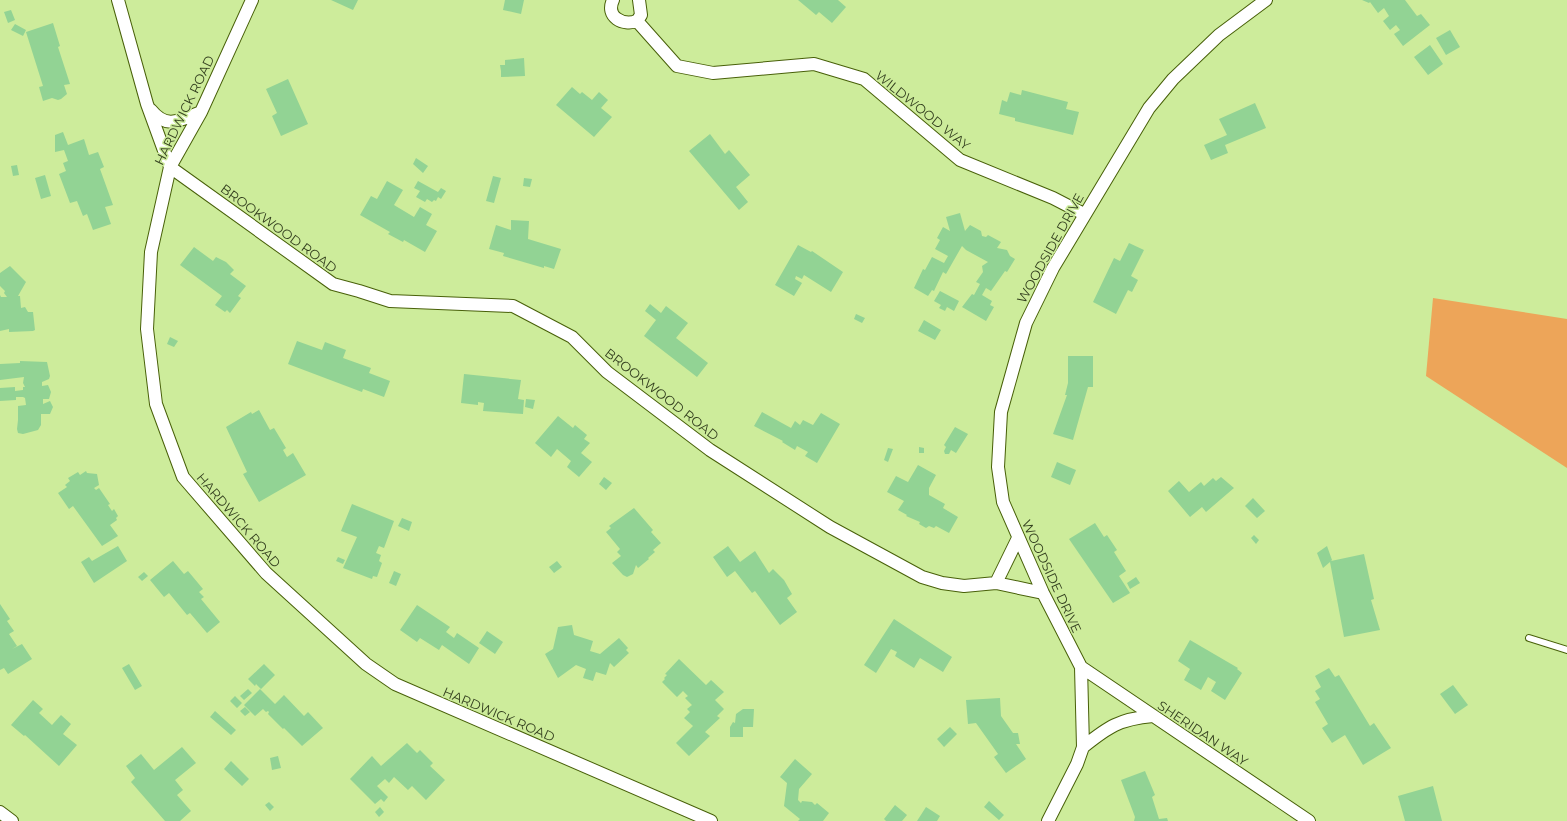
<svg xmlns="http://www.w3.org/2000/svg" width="1567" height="821" font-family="Montserrat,sans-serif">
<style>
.green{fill:#eda559}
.building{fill:#92d394}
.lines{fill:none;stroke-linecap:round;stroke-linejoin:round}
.lane-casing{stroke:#486009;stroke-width:8}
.street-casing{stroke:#486009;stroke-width:14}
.lane{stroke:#fff;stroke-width:6}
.street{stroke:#fff;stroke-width:12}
.labels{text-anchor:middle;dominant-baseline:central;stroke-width:3;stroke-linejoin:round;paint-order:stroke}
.street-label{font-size:13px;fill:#34401f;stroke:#cdec9b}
</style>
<rect width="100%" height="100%" fill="#cdec9b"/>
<path class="green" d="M 1433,298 L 1567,319 L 1567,468 L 1426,376 Z"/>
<path class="building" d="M 331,0 L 358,0 L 353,10 Z
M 505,0 L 524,0 L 521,14 L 503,10 Z
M 798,0 L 838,0 L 846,7 L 832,23 L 819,12 L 816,15 Z
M 1362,0 L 1405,0 L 1417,16 L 1421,14 L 1430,25 L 1403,46 L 1394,34 L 1400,30 L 1396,25 L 1390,30 L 1383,21 L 1389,16 L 1384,8 L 1378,13 L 1370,2 L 1369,3 Z
M 11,10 L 15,20 L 8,23 L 4,12 Z
M 53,23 L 60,46 L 58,47 L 70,84 L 64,85 L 67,94 L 61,99 L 58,100 L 52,98 L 43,101 L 39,87 L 43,86 L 26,32 Z
M 15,24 L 26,30 L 23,36 L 11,30 Z
M 1450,30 L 1460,47 L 1446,55 L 1436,38 Z
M 1430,45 L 1443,64 L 1428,75 L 1414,57 Z
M 524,58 L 525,76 L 501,77 L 501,71 L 506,70 L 501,71 L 500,65 L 505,65 L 505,60 Z
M 288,79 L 308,124 L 281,136 L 272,116 L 277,113 L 266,89 Z
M 572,87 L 580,94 L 582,92 L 592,100 L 599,92 L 608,100 L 601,108 L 612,117 L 594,137 L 556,105 Z
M 1022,90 L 1068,102 L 1066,109 L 1079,112 L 1073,135 L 1015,121 L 1015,118 L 999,114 L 1002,100 L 1007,102 L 1010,92 L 1021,95 Z
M 1255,103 L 1266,128 L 1225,145 L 1228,153 L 1211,160 L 1204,145 L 1227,135 L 1219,119 Z
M 63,132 L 68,145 L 84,139 L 89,155 L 98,152 L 104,167 L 100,169 L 113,205 L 105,207 L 111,224 L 93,230 L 87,214 L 83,216 L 77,201 L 70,203 L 59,174 L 66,171 L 63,163 L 68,161 L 64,150 L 55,152 L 55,135 Z
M 710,134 L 725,154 L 729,150 L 750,175 L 736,187 L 748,202 L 739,210 L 689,151 Z
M 416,158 L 428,166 L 423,173 L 413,164 Z
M 17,165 L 19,175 L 13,176 L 11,166 Z
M 45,175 L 51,196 L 41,199 L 35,178 Z
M 493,176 L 501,178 L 494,203 L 486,201 Z
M 524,178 L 532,179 L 530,187 L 523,186 Z
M 387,181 L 403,190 L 394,205 L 414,217 L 420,207 L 432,214 L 426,225 L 437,231 L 425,252 L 404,240 L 403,242 L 388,234 L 390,232 L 360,215 L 371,196 L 377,199 Z
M 418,181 L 438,192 L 441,188 L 446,191 L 441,199 L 438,197 L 436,201 L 434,200 L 432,202 L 427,199 L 425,202 L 416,197 L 420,191 L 414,188 Z
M 960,213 L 965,231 L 970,225 L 981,231 L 982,236 L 986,237 L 988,235 L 1001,242 L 997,248 L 1007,250 L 1010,256 L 1015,259 L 1007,272 L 1005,271 L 991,291 L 986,288 L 982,295 L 992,301 L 990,305 L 994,307 L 986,321 L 962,307 L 972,294 L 974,295 L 980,284 L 976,282 L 983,272 L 982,266 L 988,262 L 966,250 L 962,246 L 946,274 L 943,272 L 934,291 L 932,290 L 928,296 L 914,288 L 923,269 L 925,270 L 932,257 L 944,263 L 948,256 L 935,249 L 940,240 L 937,238 L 943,227 L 950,231 L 946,217 Z
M 511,220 L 529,221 L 528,239 L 561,249 L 554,269 L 544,266 L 544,268 L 503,256 L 504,253 L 489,249 L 496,225 L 511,230 Z
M 1129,243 L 1144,250 L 1131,276 L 1138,280 L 1132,292 L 1128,290 L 1116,314 L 1093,302 L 1114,258 L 1120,261 Z
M 798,245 L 811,252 L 812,251 L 843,272 L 831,292 L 804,275 L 802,279 L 796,276 L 795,279 L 802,283 L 794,296 L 775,285 Z
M 194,247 L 213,261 L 216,257 L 226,262 L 234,270 L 230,274 L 246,286 L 238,296 L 241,298 L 230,313 L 227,310 L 225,312 L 215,305 L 222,296 L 180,265 Z
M 10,266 L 26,282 L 18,296 L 20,296 L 21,308 L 25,307 L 28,312 L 33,312 L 35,330 L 33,331 L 9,332 L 9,329 L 0,331 L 0,295 L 1,297 L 7,297 L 4,293 L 5,291 L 0,286 L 0,273 Z
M 940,291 L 959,301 L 954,311 L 947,307 L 945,311 L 939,308 L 941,305 L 934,301 Z
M 650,304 L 661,313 L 666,306 L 688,323 L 676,338 L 708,363 L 697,377 L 644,336 L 656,320 L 645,311 Z
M 856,314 L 865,318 L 862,323 L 854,319 Z
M 924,320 L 941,330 L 935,340 L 918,331 Z
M 170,337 L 178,341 L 174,347 L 167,344 Z
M 297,341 L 322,350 L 325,342 L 346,350 L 343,358 L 371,368 L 369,373 L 390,381 L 384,397 L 363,389 L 362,392 L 288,364 Z
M 1068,356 L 1093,356 L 1093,387 L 1088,387 L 1073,440 L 1053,434 L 1067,395 L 1065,395 L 1068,383 Z
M 20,361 L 47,362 L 50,376 L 49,379 L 42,382 L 42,386 L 48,385 L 51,392 L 49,399 L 43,399 L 43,404 L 50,401 L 53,407 L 50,414 L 41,414 L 41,425 L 38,430 L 23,434 L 18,433 L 17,429 L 18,420 L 18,406 L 26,405 L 25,398 L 23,397 L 16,397 L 16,400 L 0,401 L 0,388 L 15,387 L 15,391 L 23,390 L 23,387 L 25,387 L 23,383 L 24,377 L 0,380 L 0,364 L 20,363 Z
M 464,374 L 521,380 L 518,399 L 524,400 L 523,414 L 483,411 L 484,403 L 478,402 L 478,405 L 461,403 Z
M 526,399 L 535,400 L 533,409 L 525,407 Z
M 259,410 L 270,430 L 274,428 L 286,448 L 283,450 L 287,457 L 293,453 L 306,475 L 259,502 L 243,474 L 247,472 L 226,427 L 251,412 L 252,414 Z
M 762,412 L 791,428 L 795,421 L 800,425 L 803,420 L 813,425 L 821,413 L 840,424 L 817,463 L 805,456 L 808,452 L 797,446 L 795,450 L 782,442 L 783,441 L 754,426 Z
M 558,416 L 573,428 L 575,425 L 587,435 L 584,439 L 590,443 L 581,453 L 592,462 L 579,477 L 567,467 L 571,461 L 557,449 L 551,457 L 535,443 Z
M 955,427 L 968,434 L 956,453 L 951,450 L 949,454 L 945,454 L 944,451 L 946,447 L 944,445 Z
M 919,447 L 924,448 L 924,453 L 919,453 Z
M 888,448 L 893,449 L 888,462 L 884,460 Z
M 1057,462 L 1076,470 L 1070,485 L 1051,477 Z
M 918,465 L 936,475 L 929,488 L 929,495 L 945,504 L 943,508 L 958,517 L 949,533 L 936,526 L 934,528 L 929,526 L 926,528 L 919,524 L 920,522 L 906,516 L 907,515 L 898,510 L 904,501 L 887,492 L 896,476 L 908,482 Z
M 86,471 L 87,473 L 97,474 L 99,485 L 94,488 L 96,490 L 99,488 L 110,504 L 108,505 L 112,511 L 114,509 L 118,516 L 116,518 L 117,520 L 110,525 L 118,536 L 102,546 L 73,506 L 69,509 L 58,493 L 67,487 L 65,485 L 70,481 L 68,478 L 78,472 L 80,475 Z
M 604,477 L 612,483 L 606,490 L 599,484 Z
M 1221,477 L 1234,488 L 1206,512 L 1202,507 L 1190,517 L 1168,491 L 1179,481 L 1189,492 L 1201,482 L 1204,486 L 1213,478 L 1216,481 Z
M 1253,498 L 1265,511 L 1257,518 L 1245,506 Z
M 352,504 L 394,521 L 384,548 L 379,546 L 376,553 L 381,555 L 379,561 L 382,563 L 377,577 L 373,576 L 372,579 L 343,568 L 357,537 L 341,531 Z
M 634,508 L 653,530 L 651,532 L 661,543 L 653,550 L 655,552 L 648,558 L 649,559 L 638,568 L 636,565 L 633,574 L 627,577 L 623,575 L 612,563 L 621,556 L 617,552 L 620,549 L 606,532 L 611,528 L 609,526 Z
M 402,518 L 412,522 L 409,531 L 398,526 Z
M 1095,523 L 1104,537 L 1107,535 L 1117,550 L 1114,552 L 1126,571 L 1119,576 L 1130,593 L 1113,603 L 1069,539 Z
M 1254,535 L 1259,540 L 1256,544 L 1251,538 Z
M 118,546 L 127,561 L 94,583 L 81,562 L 89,557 L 92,561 Z
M 728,546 L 740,562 L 755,551 L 769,573 L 773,569 L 784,580 L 792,594 L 787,598 L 797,612 L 780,625 L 755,591 L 752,593 L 735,571 L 727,577 L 713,557 Z
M 1327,546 L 1332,560 L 1331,561 L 1364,554 L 1374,599 L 1371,600 L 1380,630 L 1344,637 L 1330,562 L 1323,568 L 1317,553 Z
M 338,557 L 345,560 L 343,564 L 336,561 Z
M 173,561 L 184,574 L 188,571 L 203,589 L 199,592 L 204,597 L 201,599 L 220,622 L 207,633 L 190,613 L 187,615 L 169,593 L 164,597 L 150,580 Z
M 557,561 L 562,567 L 554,573 L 549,567 Z
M 394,571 L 401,574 L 396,586 L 389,583 Z
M 144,572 L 148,576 L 142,581 L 138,577 Z
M 1136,577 L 1140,583 L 1130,589 L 1127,583 Z
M 0,604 L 10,619 L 7,621 L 14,631 L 9,634 L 17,646 L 12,649 L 22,644 L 32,659 L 8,674 L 4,668 L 0,670 Z
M 417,605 L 450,627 L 446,632 L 454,638 L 457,633 L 479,648 L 469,664 L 442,645 L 439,650 L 420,638 L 417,642 L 400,630 Z
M 894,619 L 952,657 L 943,672 L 920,658 L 914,668 L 895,656 L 897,652 L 891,649 L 876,673 L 864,665 Z
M 572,625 L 574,635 L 593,641 L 590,651 L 600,654 L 619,638 L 628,648 L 626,650 L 629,653 L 614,667 L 610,663 L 606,675 L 596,672 L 593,681 L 583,678 L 586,669 L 576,665 L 558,678 L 545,654 L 553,649 L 558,627 Z
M 487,631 L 503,642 L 495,654 L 479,643 Z
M 1190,640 L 1238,668 L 1237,669 L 1242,673 L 1225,700 L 1211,691 L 1216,682 L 1208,677 L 1201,690 L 1184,680 L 1190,669 L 1178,661 Z
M 679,659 L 706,685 L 711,680 L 724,692 L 715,700 L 724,709 L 717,716 L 720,718 L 705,732 L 710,736 L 689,756 L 676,743 L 693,726 L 684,718 L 690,712 L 687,709 L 692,705 L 685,698 L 688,696 L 683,691 L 677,697 L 662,682 L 665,679 L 664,678 L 667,675 L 665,674 Z
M 129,664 L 142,686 L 135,690 L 122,668 Z
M 264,664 L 275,675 L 261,689 L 256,684 L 255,686 L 248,679 Z
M 1329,668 L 1335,677 L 1339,675 L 1370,726 L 1374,723 L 1391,748 L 1363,765 L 1345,735 L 1332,743 L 1322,728 L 1328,724 L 1315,702 L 1320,699 L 1315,691 L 1321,687 L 1315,676 Z
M 1453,685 L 1468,705 L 1455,714 L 1440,694 Z
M 248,689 L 252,693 L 244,700 L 240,696 Z
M 260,689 L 275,704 L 284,695 L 304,716 L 308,712 L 323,728 L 302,746 L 284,728 L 283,729 L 268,714 L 269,712 L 268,711 L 266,712 L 263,709 L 255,716 L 244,705 Z
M 235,696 L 242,703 L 237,708 L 230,701 Z
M 1000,698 L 1001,716 L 1013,733 L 1018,733 L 1020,744 L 1016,744 L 1026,759 L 1006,773 L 994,757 L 998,754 L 976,723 L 968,724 L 966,700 Z
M 33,700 L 43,709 L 39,713 L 52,725 L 61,715 L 71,724 L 63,734 L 77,745 L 59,766 L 25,735 L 24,736 L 11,725 Z
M 245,707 L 250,712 L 245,716 L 240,711 Z
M 743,709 L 754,709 L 753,727 L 743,727 L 743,737 L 730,737 L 730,727 L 733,722 L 735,723 L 736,714 Z
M 215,711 L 236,730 L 231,735 L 210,717 Z
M 950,727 L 957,734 L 944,747 L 937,739 Z
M 407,743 L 417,753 L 420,750 L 433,763 L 430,766 L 445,780 L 426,800 L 412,786 L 408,790 L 394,777 L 389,783 L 385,779 L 377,786 L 388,797 L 384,802 L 381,799 L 375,804 L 350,779 L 372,756 L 381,766 Z
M 182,747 L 196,763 L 175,780 L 183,790 L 177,795 L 191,811 L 180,821 L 165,821 L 131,782 L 135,778 L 126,766 L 141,754 L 154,770 Z
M 278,756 L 281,768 L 272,770 L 270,758 Z
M 795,759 L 812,774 L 799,789 L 798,800 L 801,803 L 802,801 L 812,802 L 815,805 L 817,803 L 829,813 L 823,821 L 798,821 L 800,819 L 784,806 L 787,783 L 780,777 Z
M 231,761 L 249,779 L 242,786 L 224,769 Z
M 1145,771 L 1155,795 L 1152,797 L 1159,819 L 1167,818 L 1168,821 L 1134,821 L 1135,817 L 1121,780 Z
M 1433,786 L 1442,821 L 1405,821 L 1398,796 Z
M 989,801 L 1004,815 L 999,820 L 984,807 Z
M 269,802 L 274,807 L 270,811 L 265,805 Z
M 895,805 L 907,815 L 902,821 L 886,821 L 884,819 Z
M 380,807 L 384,812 L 379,817 L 375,812 Z
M 926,807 L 940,816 L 937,821 L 917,821 Z"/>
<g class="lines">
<g class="lane-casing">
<path id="lane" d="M 1529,638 L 1567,650"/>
</g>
<g class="street-casing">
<path id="street" d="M 118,0 L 147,104 L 170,167 L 333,284 L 359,291 L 390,301 L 513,306 L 572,337 L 607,372 L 710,450 L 830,527 L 922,577 L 942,583 L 964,586 L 996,583 L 1043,593
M 252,0 L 201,112 L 170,167 L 151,252 L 147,329 L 156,404 L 183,477 L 266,573 L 366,664 L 395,684 L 711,821
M 613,0 C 605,17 623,26 637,21 L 641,15 L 639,0
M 637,21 L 677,66 L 713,73 L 814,64 L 864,79 L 960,160 L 1053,198 L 1084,214
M 151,110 C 167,130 180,120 201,112
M 996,583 L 1018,538
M 1081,667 L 1309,821
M 1083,747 C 1108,727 1119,719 1153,716
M 0,812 L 12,821
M 1048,821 L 1077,764 L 1083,747 L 1081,667 L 1043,593 L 1003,502 L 998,467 L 1001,412 L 1026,323 L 1053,268 L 1149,108 L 1173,79 L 1219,35 L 1266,0"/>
</g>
<use href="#lane" class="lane"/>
<use href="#street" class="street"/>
</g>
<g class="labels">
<g class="street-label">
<text transform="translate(184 110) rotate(-64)">HARDWICK ROAD</text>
<text transform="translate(923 110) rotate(39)">WILDWOOD WAY</text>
<text transform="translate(279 228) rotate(36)">BROOKWOOD ROAD</text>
<text transform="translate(1050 248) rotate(-61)">WOODSIDE DRIVE</text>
<text transform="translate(662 394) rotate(38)">BROOKWOOD ROAD</text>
<text transform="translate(239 520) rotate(49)">HARDWICK ROAD</text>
<text transform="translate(1052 576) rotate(65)">WOODSIDE DRIVE</text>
<text transform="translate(499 714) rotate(23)">HARDWICK ROAD</text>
<text transform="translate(1203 733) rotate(34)">SHERIDAN WAY</text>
</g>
</g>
</svg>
